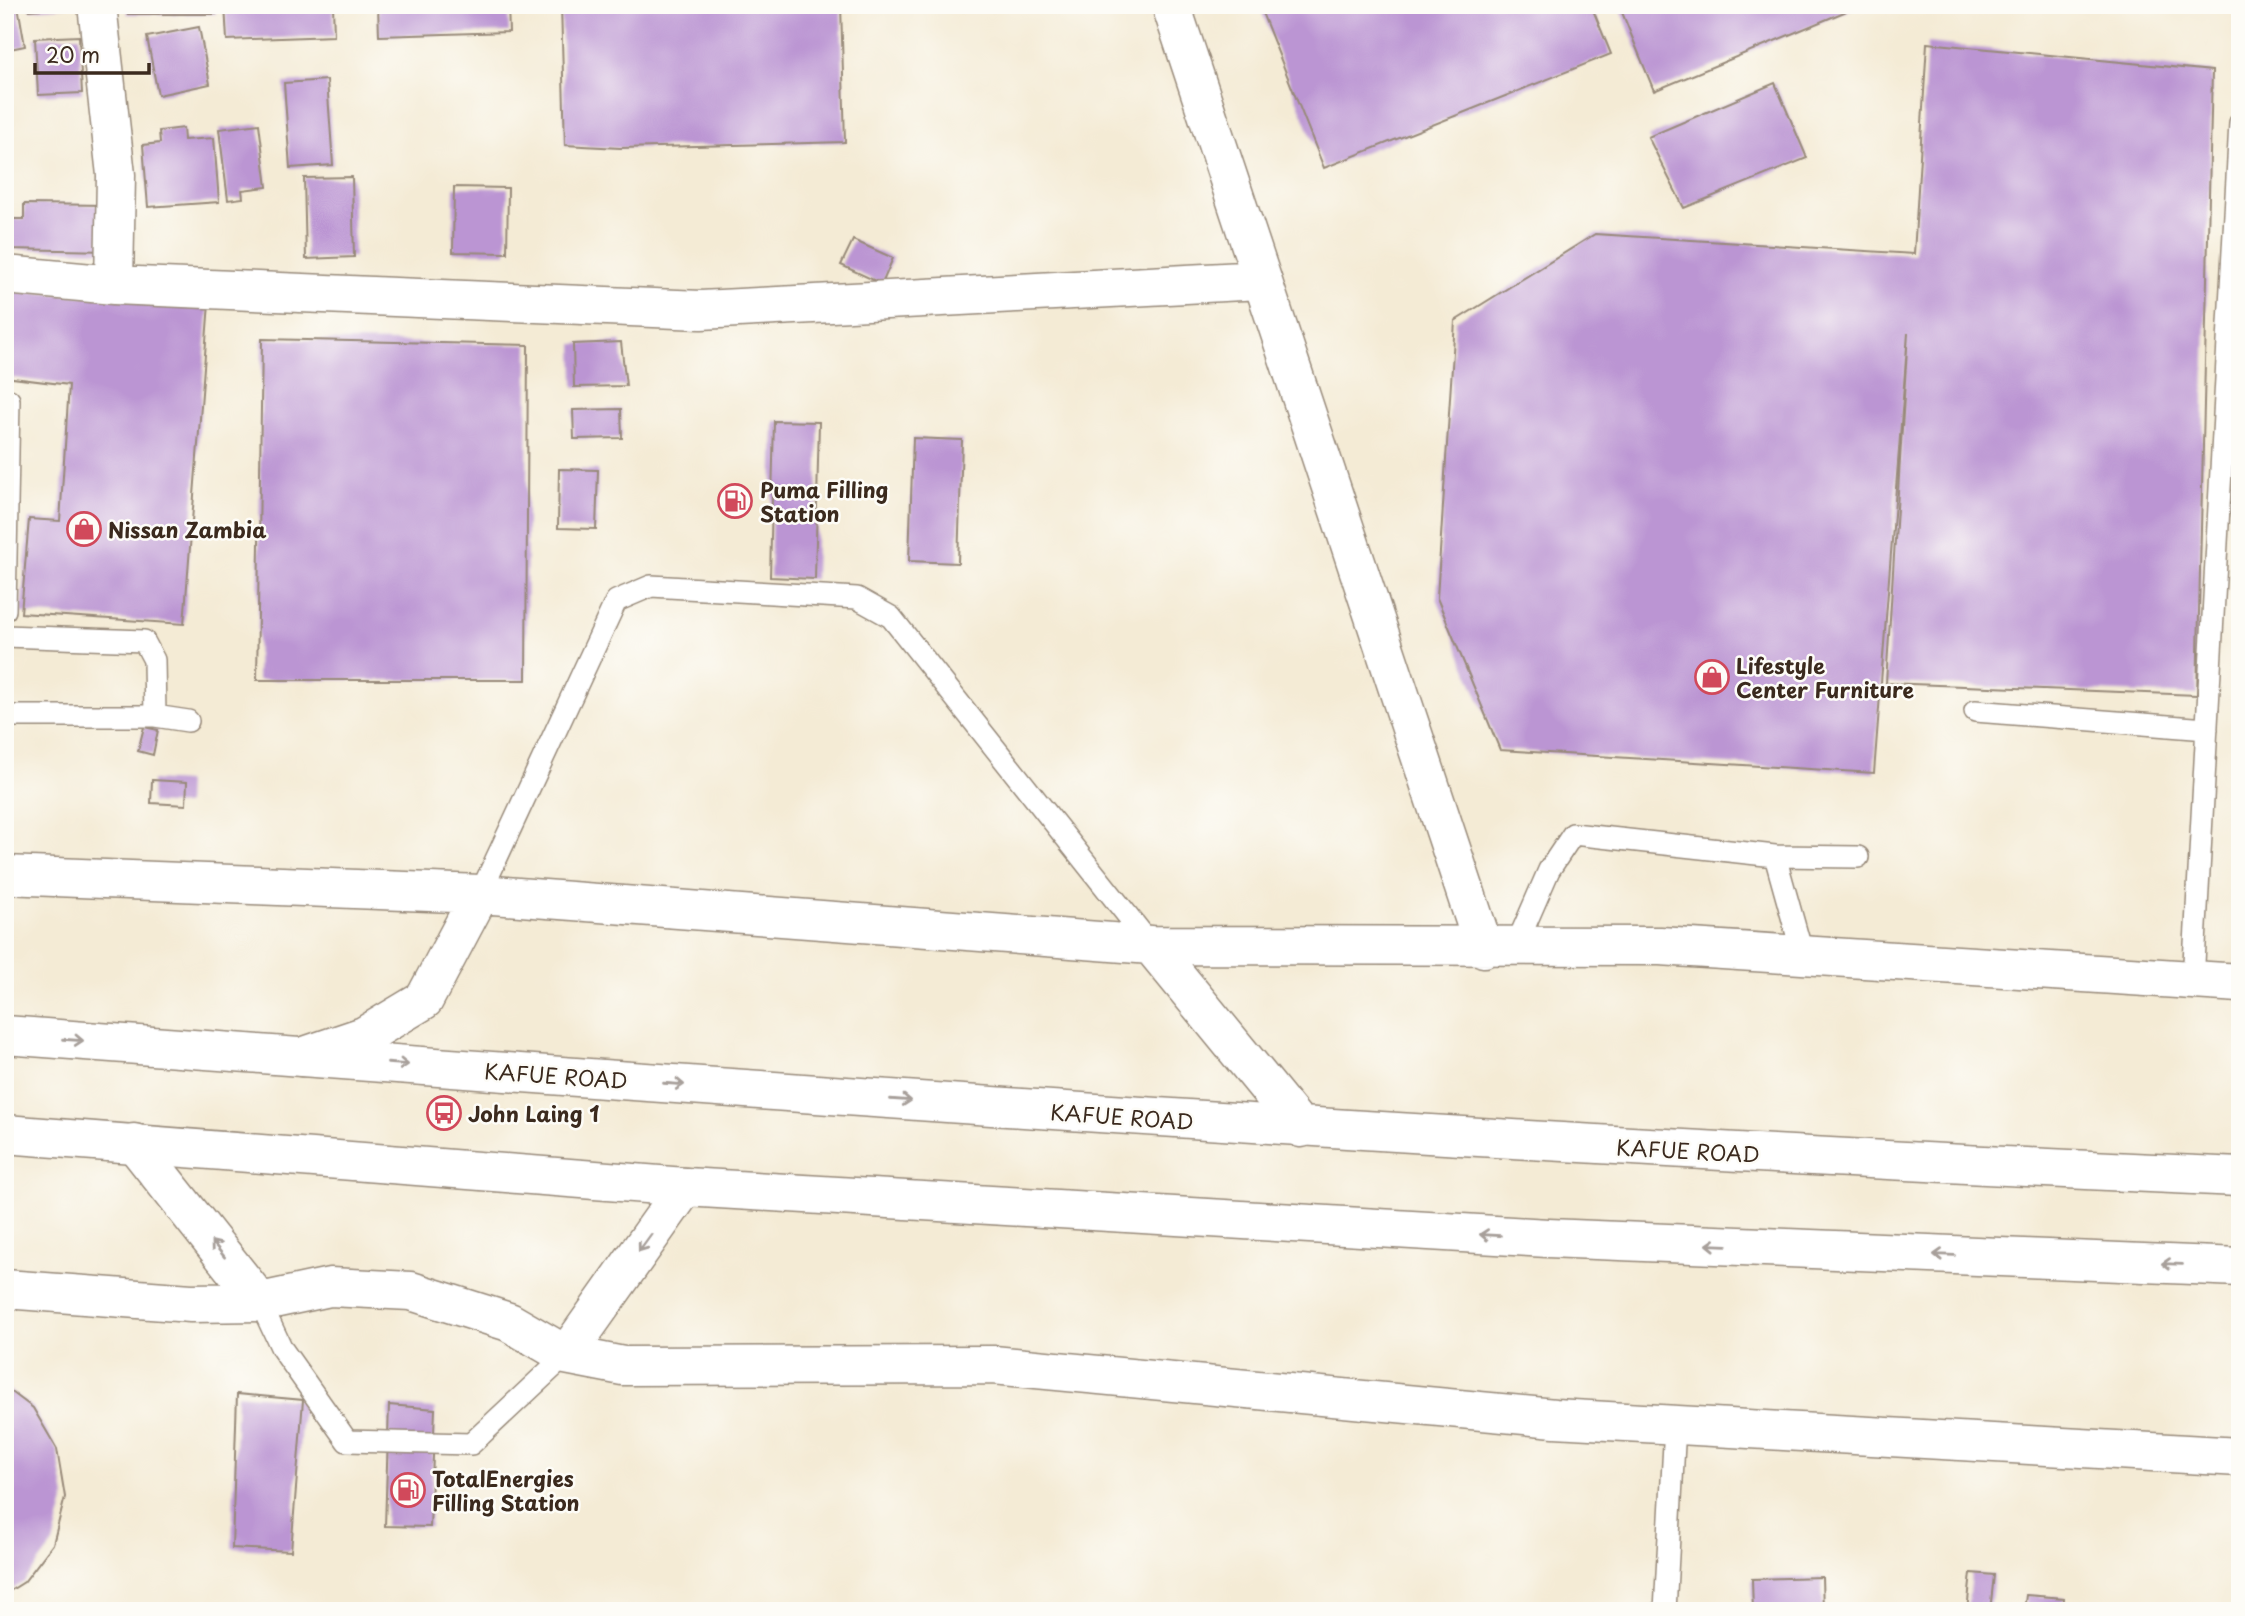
<svg xmlns="http://www.w3.org/2000/svg" width="2245" height="1616" font-family="'Playpen Sans',sans-serif">
<style>
.building{fill:#bb95d3}
.lines{fill:none;stroke-linecap:round;stroke-linejoin:round}
.service-casing{stroke:#988a7a;stroke-width:24}
.minor-casing{stroke:#988a7a;stroke-width:41}
.primary-casing{stroke:#988a7a;stroke-width:41}
.service{stroke:#fff;stroke-width:21}
.minor{stroke:#fff;stroke-width:38}
.primary{stroke:#fff;stroke-width:38}
.oneway{stroke:#a79f9a}
.labels{text-anchor:middle;dominant-baseline:central;stroke-width:5;stroke-linejoin:round;paint-order:stroke}
.poi-label{font-size:21px;font-weight:bold;fill:#3b2a1e;stroke:#fdfcf7;text-anchor:start}
.street-label{font-size:21px;fill:#3b2a1e;stroke:#fdfcf7}
</style>
<rect width="100%" height="100%" fill="#fdfcf7"/>
<filter id="ink" filterUnits="userSpaceOnUse"><feTurbulence type="fractalNoise" baseFrequency=".0143" numOctaves="2"/><feDisplacementMap in="SourceGraphic" scale="14" xChannelSelector="R" yChannelSelector="G"/><feConvolveMatrix kernelMatrix="1 2 1 2 8 2 1 2 1" color-interpolation-filters="sRGB"/></filter>
<filter id="wash" filterUnits="userSpaceOnUse"><feTurbulence type="fractalNoise" baseFrequency=".00686" numOctaves="4" result="noise"/><feDisplacementMap in="SourceGraphic" scale="28" xChannelSelector="R" yChannelSelector="G"/><feGaussianBlur stdDeviation="1.57" result="paint"/><feColorMatrix in="noise" values="0 0 0 0 0 0 0 0 0 0 0 0 0 0 0 0 0 1.4 0 .05"/><feComposite in="paint" operator="in"/></filter>
<g filter="url(#wash)">
<rect width="100%" height="100%" fill="#f4ebd5"/>
<g id="blocks">
<path class="building" d="M 29,5 L 67,5 L 67,7 L 29,10 Z
M 127,5 L 216,5 L 216,14 L 127,14 Z
M 225,5 L 333,5 L 334,36 L 227,40 Z
M 378,5 L 508,5 L 509,32 L 379,36 Z
M 561,5 L 841,5 L 845,142 L 620,148 L 565,145 Z
M 1259,5 L 1591,5 L 1611,54 L 1324,168 Z
M 1619,5 L 1861,5 L 1654,91 Z
M 18,6 L 25,46 L 5,50 L 5,8 Z
M 199,27 L 210,84 L 158,95 L 147,37 Z
M 79,36 L 82,93 L 38,95 L 35,38 Z
M 1927,43 L 2212,71 L 2197,695 L 1886,683 L 1908,333 L 1874,773 L 1500,750 L 1437,598 L 1455,321 L 1595,234 L 1914,254 Z
M 327,80 L 333,165 L 290,168 L 284,83 Z
M 1775,83 L 1807,158 L 1684,208 L 1648,137 Z
M 259,124 L 267,187 L 242,190 L 243,198 L 228,200 L 219,129 Z
M 183,128 L 184,140 L 214,138 L 219,202 L 148,207 L 143,145 L 160,143 L 159,131 Z
M 352,177 L 354,257 L 306,259 L 304,178 Z
M 454,187 L 508,188 L 507,253 L 453,252 Z
M 24,204 L 109,205 L 109,251 L 9,249 L 9,219 L 24,219 Z
M 853,240 L 893,258 L 882,284 L 841,265 Z
M 5,291 L 209,303 L 184,624 L 21,613 L 29,519 L 60,521 L 69,385 L 5,377 Z
M 262,339 L 528,345 L 526,680 L 257,680 Z
M 621,342 L 626,386 L 574,387 L 573,344 Z
M 621,409 L 622,438 L 574,439 L 573,410 Z
M 774,421 L 819,422 L 815,579 L 770,577 Z
M 913,438 L 962,440 L 958,563 L 909,561 Z
M 559,469 L 598,470 L 596,529 L 558,528 Z
M 144,727 L 158,730 L 153,755 L 138,751 Z
M 152,780 L 187,782 L 186,805 L 151,803 Z
M 5,1387 L 33,1408 L 57,1449 L 65,1497 L 53,1544 L 24,1582 L 5,1594 Z
M 237,1394 L 303,1400 L 291,1551 L 232,1548 Z
M 389,1405 L 435,1409 L 430,1527 L 385,1526 Z
M 1971,1573 L 1994,1575 L 1990,1611 L 1967,1611 Z
M 1822,1577 L 1823,1611 L 1753,1611 L 1752,1579 Z
M 2026,1595 L 2064,1598 L 2063,1611 L 2024,1611 Z"/>
</g>
</g>
<g filter="url(#ink)">
<use href="#blocks" fill-opacity="0" stroke="#988a7a" stroke-width="2"/>
<g class="lines">
<g class="service-casing">
<path id="service" d="M 5,610 L 9,400
M 5,636 L 144,641 L 154,660 L 155,716 L 188,721
M 1975,711 L 2207,729
M 5,716 L 155,716
M 1775,856 L 1858,857
M 480,894 L 616,601 L 651,586 L 857,598 L 891,617 L 1151,945
M 1515,948 L 1549,870 L 1573,834 L 1775,856 L 1803,956
M 2193,981 L 2240,123
M 260,1302 L 282,1349 L 347,1441 L 471,1444 L 566,1355
M 1665,1611 L 1675,1425"/>
</g>
<g class="minor-casing">
<path id="minor" d="M 97,5 L 116,175 L 114,285
M 1171,5 L 1484,948
M 5,275 L 114,285 L 701,310 L 1261,280
M 5,875 L 480,894
M 1151,945 L 1301,1128
M 302,1057 L 364,1036 L 424,1000 L 480,894 L 1151,945 L 1660,946 L 2240,983
M 134,1143 L 260,1302
M 5,1289 L 191,1303 L 260,1302 L 330,1287 L 411,1291 L 509,1322 L 566,1355 L 623,1366 L 993,1365 L 1555,1418 L 2240,1457
M 566,1355 L 685,1187"/>
</g>
<g class="primary-casing">
<path id="primary" d="M 5,1035 C 750,1091 1494,1144 2240,1177
M 5,1134 L 685,1187 L 1548,1238 L 2240,1267"/>
</g>
<use href="#service" class="service"/>
<use href="#minor" class="minor"/>
<use href="#primary" class="primary"/>
</g>
<defs><path id="oneway-shaft" d="M-6 0H5M1.5-3L5.5 0L1.5 3" fill="none" stroke-width="1.6" stroke-linecap="round" stroke-linejoin="round" transform="scale(1.75)"/></defs>
<g class="oneway">
<use href="#oneway-shaft" transform="translate(73 1040) rotate(4)"/>
<use href="#oneway-shaft" transform="translate(398 1064) rotate(4)"/>
<use href="#oneway-shaft" transform="translate(674 1084) rotate(4)"/>
<use href="#oneway-shaft" transform="translate(901 1100) rotate(4)"/>
<use href="#oneway-shaft" transform="translate(1490 1235) rotate(-177)"/>
<use href="#oneway-shaft" transform="translate(645 1243) rotate(126)"/>
<use href="#oneway-shaft" transform="translate(1717 1245) rotate(-178)"/>
<use href="#oneway-shaft" transform="translate(218 1249) rotate(-129)"/>
<use href="#oneway-shaft" transform="translate(1944 1255) rotate(-178)"/>
<use href="#oneway-shaft" transform="translate(2172 1264) rotate(-178)"/>
</g>
</g>
<defs>
<g id="fuel-ring" transform="scale(1.75)"><circle r="9.5" fill="#fdfcf7" stroke="#d1495b" stroke-width="1.5"/><path d="M-5.5-6h7V0h2V4h1.3V-2.5L3-4.5l.8-.8L6-3V5H2.5V1h-1V6h-7ZM-4.2-4.7v3.2H.2V-4.7Z" fill="#d1495b"/></g>
<g id="shop-ring" transform="scale(1.75)"><circle r="9.5" fill="#fdfcf7" stroke="#d1495b" stroke-width="1.5"/><path d="M-5-2.5h2.3a2.7 3.5 0 0 1 5.4 0H5L5.5 6h-11ZM-1.5-2.5h3a1.5 2.3 0 0 0-3 0Z" fill="#d1495b"/></g>
<g id="bus-ring" transform="scale(1.75)"><circle r="9.5" fill="#fdfcf7" stroke="#d1495b" stroke-width="1.5"/><path d="M-5-6H5V4H4V6H2V4H-2V6H-4V4H-5ZM-3.5-4V0h7V-4ZM-3.5 1.2v1.5H-2V1.2ZM2 1.2v1.5H3.5V1.2Z" fill="#d1495b"/></g>
</defs>
<g fill-rule="evenodd">
<use href="#fuel-ring" x="735" y="501"/>
<use href="#shop-ring" x="84" y="529"/>
<use href="#shop-ring" x="1712" y="677"/>
<use href="#bus-ring" x="444" y="1113"/>
<use href="#fuel-ring" x="408" y="1490"/>
</g>
<g class="labels">
<g class="poi-label">
<text x="760" y="489">Puma Filling<tspan x="760" dy="24">Station</tspan></text>
<text x="108" y="529">Nissan Zambia</text>
<text x="1736" y="665">Lifestyle<tspan x="1736" dy="24">Center Furniture</tspan></text>
<text x="468" y="1113">John Laing 1</text>
<text x="432" y="1478">TotalEnergies<tspan x="432" dy="24">Filling Station</tspan></text>
</g>
<g class="street-label">
<text transform="translate(556 1075) rotate(4)">KAFUE ROAD</text>
<text transform="translate(1122 1116) rotate(4)">KAFUE ROAD</text>
<text transform="translate(1688 1150) rotate(3)">KAFUE ROAD</text>
</g>
</g>
<rect width="2245" height="1616" fill="none" stroke="#fdfcf7" stroke-width="28"/>
<path d="M35 63v10h114v-10" fill="none" stroke="#3b2a1e" stroke-width="3.5"/>
<text x="46" y="63" font-size="21" fill="#3b2a1e" stroke="#fdfcf7" stroke-width="5" paint-order="stroke">20 m</text>
</svg>
